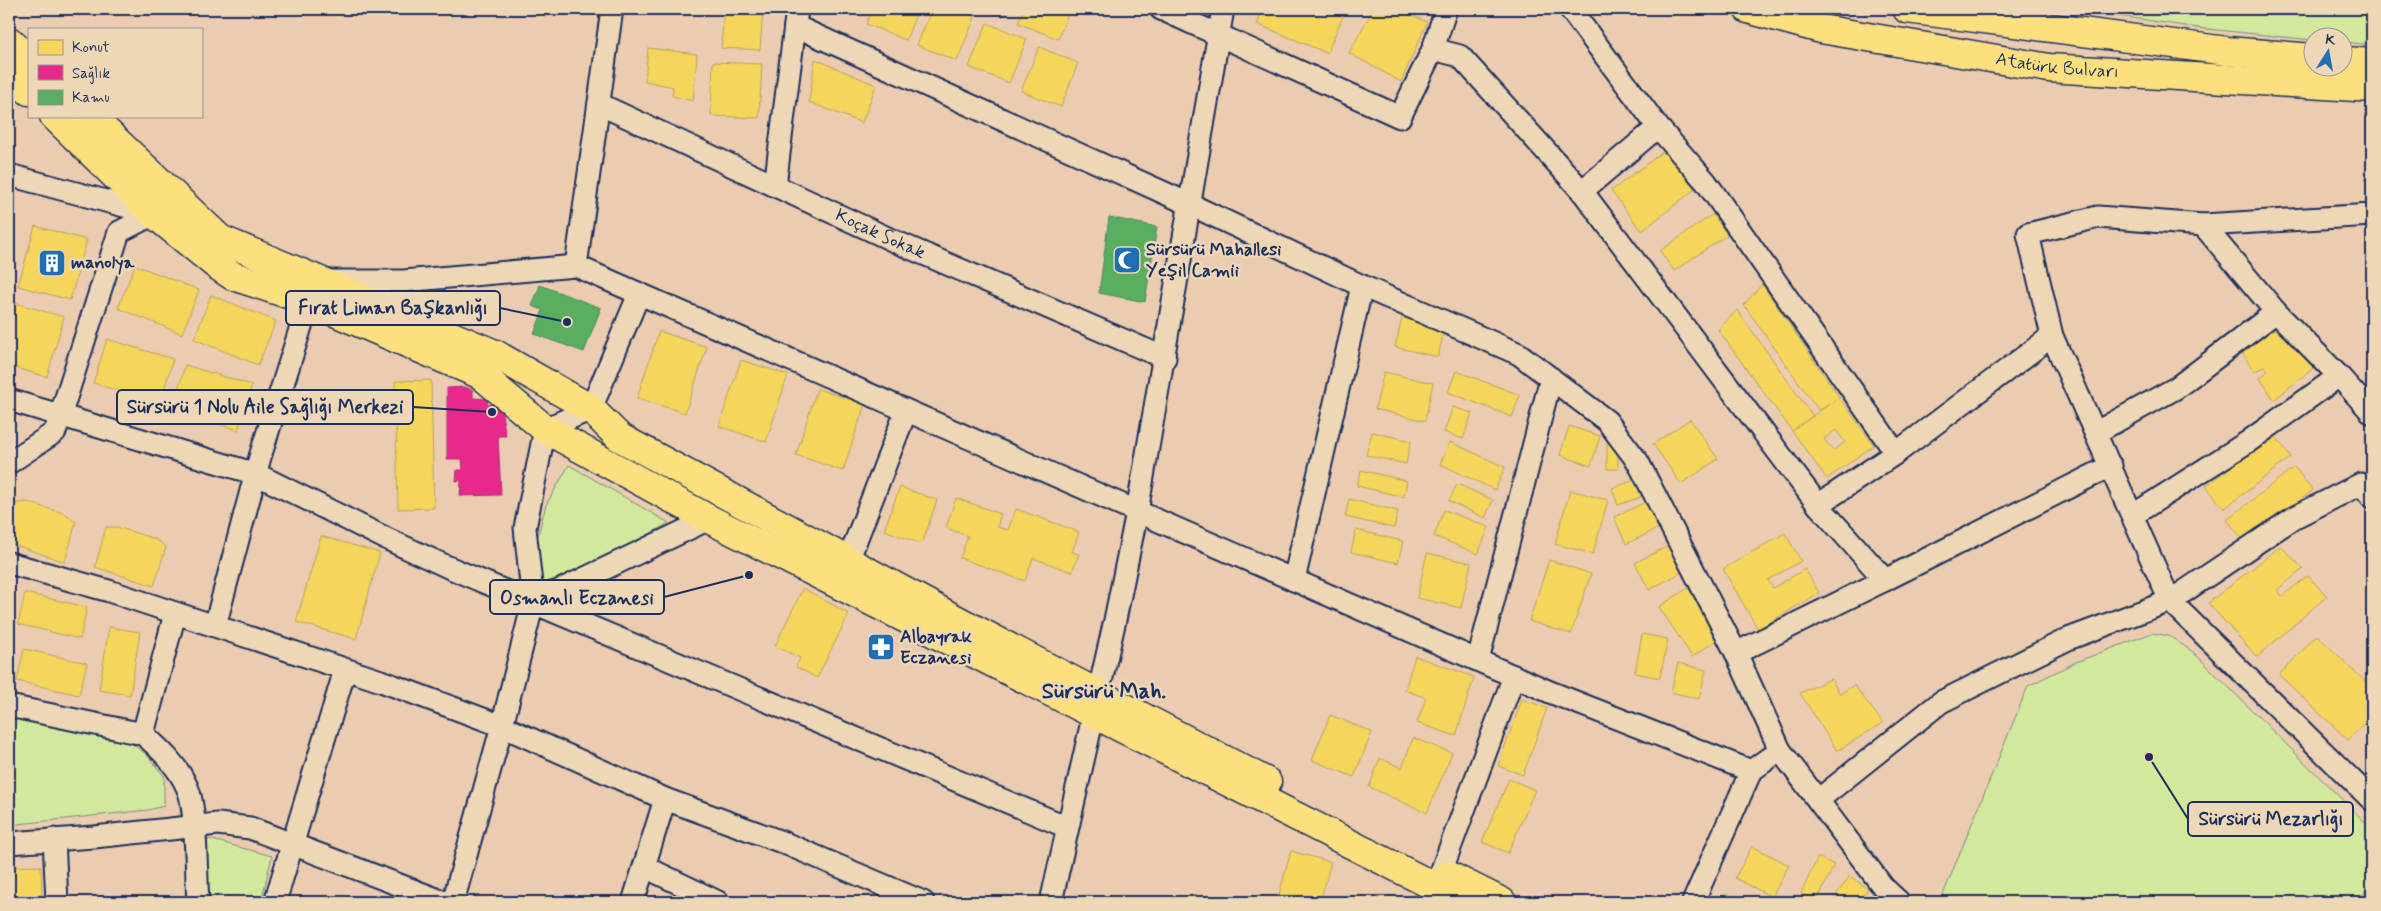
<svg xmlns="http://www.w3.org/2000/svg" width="2381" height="911" font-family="Mynerve,sans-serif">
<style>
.green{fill:#d2e99d;stroke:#768c7e}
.homes{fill:#f6d55c;stroke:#b4a35d;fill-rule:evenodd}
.health{fill:#e7298a;stroke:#aa2b7d}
.public{fill:#5aae61;stroke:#478860}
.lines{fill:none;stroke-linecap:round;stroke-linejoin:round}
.minor-casing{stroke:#1b2f5e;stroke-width:25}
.major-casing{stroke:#1b2f5e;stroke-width:31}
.minor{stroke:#edd7b6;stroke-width:21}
.major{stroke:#fce080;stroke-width:28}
.labels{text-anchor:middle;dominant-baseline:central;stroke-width:5;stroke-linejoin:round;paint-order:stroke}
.street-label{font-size:18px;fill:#1b2f5e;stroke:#edd7b6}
.poi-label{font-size:18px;font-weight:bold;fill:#1b2f5e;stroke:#edd7b6;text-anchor:start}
.district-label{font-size:22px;font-weight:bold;fill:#1b2f5e;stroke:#edd7b6}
.leader{fill:none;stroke:#1b2f5e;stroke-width:2}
.callout-dot{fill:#1b2f5e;stroke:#edd7b6;stroke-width:2}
.callout{fill:#edd7b6;stroke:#1b2f5e;stroke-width:2}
.callout-label{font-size:19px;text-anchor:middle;font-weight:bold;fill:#1b2f5e}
</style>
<rect width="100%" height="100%" fill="#ecccb1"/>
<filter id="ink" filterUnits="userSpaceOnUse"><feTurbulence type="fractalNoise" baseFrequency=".02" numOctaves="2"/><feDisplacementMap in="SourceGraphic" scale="10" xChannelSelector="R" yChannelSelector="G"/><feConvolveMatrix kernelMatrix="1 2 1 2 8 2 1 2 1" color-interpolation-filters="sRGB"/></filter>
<g filter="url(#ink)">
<path class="green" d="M 2074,9 L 2372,9 L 2372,45 L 2344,42 L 2344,38 L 2314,38 L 2313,40 L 2198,28 Z
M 569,465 L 669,523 L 577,575 L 543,582 L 535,547 L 546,505 Z
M 2152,633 L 2169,636 L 2193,652 L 2372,829 L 2372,883 L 2356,902 L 1940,902 L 2028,686 L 2076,662 Z
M 9,717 L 111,728 L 146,754 L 164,776 L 164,806 L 148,810 L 9,825 Z
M 209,839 L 272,856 L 261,902 L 210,902 L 202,848 Z"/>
<path class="homes" d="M 724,9 L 763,9 L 760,50 L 721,48 Z
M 872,9 L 918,9 L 906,40 L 866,24 Z
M 932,9 L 954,9 L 975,17 L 957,61 L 917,45 Z
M 987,9 L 1008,9 L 1005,16 Z
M 1024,9 L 1070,9 L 1058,39 L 1018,23 Z
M 1263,9 L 1346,9 L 1327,53 L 1257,24 Z
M 1373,9 L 1399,9 L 1427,22 L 1401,82 L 1349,53 Z
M 987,23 L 1027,39 L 1009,83 L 969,67 Z
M 1039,47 L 1078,63 L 1061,107 L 1021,91 Z
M 648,48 L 697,54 L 693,101 L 672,96 L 673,87 L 645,81 Z
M 815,59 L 876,85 L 862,123 L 809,102 Z
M 713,62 L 762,64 L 759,118 L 711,116 Z
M 1665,150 L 1695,189 L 1642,231 L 1611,191 Z
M 1713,214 L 1727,235 L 1674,271 L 1660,251 Z
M 35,226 L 87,240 L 70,300 L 18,286 Z
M 135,265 L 199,290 L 182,334 L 118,308 Z
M 1762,284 L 1839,397 L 1819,411 L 1744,305 Z
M 211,295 L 276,321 L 258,365 L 194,339 Z
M 12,302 L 64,317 L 47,377 L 9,366 L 9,315 Z
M 1737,310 L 1813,416 L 1792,431 L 1718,330 Z
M 1403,314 L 1446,323 L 1438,357 L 1395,347 Z
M 2280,321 L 2318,364 L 2274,400 L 2260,378 L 2268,371 L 2265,366 L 2254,372 L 2239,347 Z
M 659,331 L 707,347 L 685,413 L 637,398 Z
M 107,339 L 173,359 L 160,404 L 93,383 Z
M 741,360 L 788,375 L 766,442 L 719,426 Z
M 185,365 L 252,385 L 238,430 L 172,410 Z
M 1456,371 L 1520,395 L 1512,417 L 1448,392 Z
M 1384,372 L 1433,383 L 1425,421 L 1375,409 Z
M 431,380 L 434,508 L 398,509 L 395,381 Z
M 817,389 L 865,404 L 843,471 L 796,455 Z
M 1839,397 L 1874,445 L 1827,479 L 1792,431 ZM 1836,430 L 1845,442 L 1833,451 L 1824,439 Z
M 1453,407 L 1472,413 L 1463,439 L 1444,432 Z
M 1690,419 L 1718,459 L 1681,484 L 1653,444 Z
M 1569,426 L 1600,436 L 1591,466 L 1560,455 Z
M 1372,432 L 1411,441 L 1406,464 L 1366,455 Z
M 2273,433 L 2291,457 L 2224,509 L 2206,486 Z
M 1607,441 L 1618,441 L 1618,469 L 1607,469 Z
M 1450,442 L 1505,467 L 1495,490 L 1440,464 Z
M 2294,467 L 2313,490 L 2246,543 L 2227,520 Z
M 1361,470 L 1407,481 L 1404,497 L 1357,486 Z
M 1635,480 L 1641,497 L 1618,505 L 1612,488 Z
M 1457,484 L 1493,500 L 1485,518 L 1449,501 Z
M 900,487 L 937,500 L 922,544 L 884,530 Z
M 1570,490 L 1608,500 L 1593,554 L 1555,544 Z
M 956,498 L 1001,514 L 997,527 L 1008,530 L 1016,509 L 1079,532 L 1072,552 L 1079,554 L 1072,572 L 1033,558 L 1025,581 L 960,558 L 968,536 L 946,528 Z
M 1349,499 L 1398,511 L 1394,528 L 1345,517 Z
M 27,502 L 66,514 L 76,522 L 65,562 L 9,543 L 9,532 L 16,503 Z
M 1646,502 L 1659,528 L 1626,544 L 1614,517 Z
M 1444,510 L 1489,527 L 1478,554 L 1434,536 Z
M 106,527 L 117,527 L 155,539 L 166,547 L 154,586 L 95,567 Z
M 1356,530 L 1403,541 L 1398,563 L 1351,552 Z
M 1785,533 L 1801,561 L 1768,580 L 1773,588 L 1805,569 L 1819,593 L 1758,629 L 1723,569 Z
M 321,536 L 380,553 L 356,639 L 296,622 Z
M 1668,546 L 1682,572 L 1649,590 L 1635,563 Z
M 2281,546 L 2303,569 L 2277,590 L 2282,596 L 2308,576 L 2327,596 L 2257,657 L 2208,603 Z
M 1427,553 L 1471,563 L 1461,608 L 1417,598 Z
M 1549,560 L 1591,574 L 1571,634 L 1529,621 Z
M 803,588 L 849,614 L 817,678 L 796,667 L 800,658 L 775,646 Z
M 1688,588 L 1721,637 L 1692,657 L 1659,607 Z
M 25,593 L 87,607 L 80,639 L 18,624 Z
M 109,627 L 140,632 L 130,695 L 99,690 Z
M 1642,634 L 1668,639 L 1660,678 L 1635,673 Z
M 2317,635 L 2372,688 L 2372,715 L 2348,740 L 2279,675 Z
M 24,649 L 87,663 L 79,695 L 17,681 Z
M 1415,656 L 1474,677 L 1456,736 L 1417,723 L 1426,698 L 1405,690 Z
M 1678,663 L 1706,670 L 1699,699 L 1671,692 Z
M 1831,679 L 1840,694 L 1854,685 L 1883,723 L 1837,751 L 1800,693 Z
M 1522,699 L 1547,708 L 1523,775 L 1498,766 Z
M 1330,715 L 1372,732 L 1354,777 L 1312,760 Z
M 1413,738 L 1452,753 L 1427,813 L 1369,787 L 1380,758 L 1402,768 Z
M 1509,779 L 1535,790 L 1508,853 L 1482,842 Z
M 1752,846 L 1789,865 L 1772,897 L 1735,878 Z
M 1291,851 L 1331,862 L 1320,902 L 1277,902 Z
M 1818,857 L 1834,865 L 1817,901 L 1801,893 Z
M 41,866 L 42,902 L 9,902 L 9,867 Z
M 1850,876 L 1868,889 L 1858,902 L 1831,902 Z
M 1727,894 L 1742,902 L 1723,902 Z"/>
<path class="health" d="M 464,387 L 473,390 L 473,398 L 488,399 L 487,405 L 500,404 L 506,436 L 498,436 L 501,495 L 460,496 L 461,480 L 456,481 L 457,470 L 463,470 L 462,459 L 447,459 L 447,388 Z"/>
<path class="public" d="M 1109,217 L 1157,227 L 1145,302 L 1099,293 Z
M 540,285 L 601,308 L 584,352 L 534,334 L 543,310 L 532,306 Z"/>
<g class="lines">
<g class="minor-casing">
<g id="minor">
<path d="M 1161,9 L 1400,117 L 1433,49 L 1460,56 L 1582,191 L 1818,505 L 1885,580 L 1736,653"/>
<path d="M 1570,9 L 1658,127 L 1706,182 L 1896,453"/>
<path d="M 795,26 L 1189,204 L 1362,286 L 1519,354 L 1607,421 L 1638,462 L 1736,653 L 1780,750"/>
<path d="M 1433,49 L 1446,9"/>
<path id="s1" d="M 599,104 L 894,241 L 1165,358"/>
<path d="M 9,175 L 154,214"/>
<path d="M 775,186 L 797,9"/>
<path d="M 1582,191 L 1658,127"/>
<path d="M 2203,225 L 2276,312 L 2339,376 L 2372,413"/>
<path d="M 576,266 L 612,9"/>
<path d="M 326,281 L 403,281 L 576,266 L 1550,692 L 1751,771 L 1780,750 L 1884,888 L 1899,902"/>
<path d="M 2052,336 L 2028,234 L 2098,217 L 2203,225 L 2372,215"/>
<path d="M 9,400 L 256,474 L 385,538 L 448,567 L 1067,827"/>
<path d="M 2095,433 L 2176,388 L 2276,312"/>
<path d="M 9,463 L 55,432 L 119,232 L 154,214"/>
<path d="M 1818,505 L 1896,453 L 2052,336 L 2170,601 L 2295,517 L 2361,484 L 2372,497"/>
<path d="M 2133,515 L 2249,441 L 2339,376"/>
<path d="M 848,561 L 906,411"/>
<path d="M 9,563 L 109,591 L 381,681 L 502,726 L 665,799 L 782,842 L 923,902"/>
<path d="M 1294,580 L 1362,286"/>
<path d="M 1885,580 L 2111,466"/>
<path d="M 533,603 L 709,519"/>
<path d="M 215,626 L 260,457 L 309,301"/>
<path d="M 1478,660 L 1551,378"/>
<path d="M 9,706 L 143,734 C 160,749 178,766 187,787 C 197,807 196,877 198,902"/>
<path d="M 143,734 L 175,614"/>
<path d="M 1818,800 L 1941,702 L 2068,639 L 2170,601 L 2372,800"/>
<path d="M 54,839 L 57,902"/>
<path d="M 9,843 L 94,837 L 218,824 L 250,828 L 444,902"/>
<path d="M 645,867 L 718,902"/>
<path d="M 1441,872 L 1514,676"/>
<path d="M 275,902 L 345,670"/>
<path d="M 453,902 L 502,726 L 533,603 L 525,528 L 545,429 L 591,409 L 639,294"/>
<path d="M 633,902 L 665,799"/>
<path d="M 1051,902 L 1115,620 L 1137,512 L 1223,9"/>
<path d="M 1693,902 L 1751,771"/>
</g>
</g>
<g class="major-casing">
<g id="major">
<path id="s2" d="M 1748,9 L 1821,29 L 2049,68 L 2372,88"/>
<path d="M 1907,9 L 2227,51 L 2314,58"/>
<path d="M 9,41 L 29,59"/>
<path d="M 2344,61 L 2372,63"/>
<path d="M 9,72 L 29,91"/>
<path d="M 54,116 L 154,214 L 215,264 L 233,276 L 309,301 L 481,375 L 545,429 L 709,519 L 1465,902"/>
<path d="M 90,116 L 220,239 L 495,354 L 591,409 L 619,437 L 961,622 L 1267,782"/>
<path d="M 1448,875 L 1502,902"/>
</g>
</g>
<use href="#minor" class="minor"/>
<use href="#major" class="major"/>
</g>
</g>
<defs>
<g id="mosque-square" transform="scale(1.4375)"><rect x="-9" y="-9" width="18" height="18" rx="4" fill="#1f6fb2" stroke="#edd7b6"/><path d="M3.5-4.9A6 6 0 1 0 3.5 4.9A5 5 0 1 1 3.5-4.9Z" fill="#fff"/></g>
<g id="building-square" transform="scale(1.4375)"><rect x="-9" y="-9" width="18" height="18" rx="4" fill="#1f6fb2" stroke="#edd7b6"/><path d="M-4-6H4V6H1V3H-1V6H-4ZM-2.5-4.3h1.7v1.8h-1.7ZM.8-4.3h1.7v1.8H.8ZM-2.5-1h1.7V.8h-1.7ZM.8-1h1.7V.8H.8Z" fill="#fff"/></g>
<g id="pharmacy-square" transform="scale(1.4375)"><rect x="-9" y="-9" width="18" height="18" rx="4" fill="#1f6fb2" stroke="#edd7b6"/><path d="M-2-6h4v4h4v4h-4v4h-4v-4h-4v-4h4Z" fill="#fff"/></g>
</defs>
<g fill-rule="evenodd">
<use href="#mosque-square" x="1127" y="260"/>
<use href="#building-square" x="52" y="263"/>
<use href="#pharmacy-square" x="881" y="647"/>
</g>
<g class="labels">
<g class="street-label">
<text stroke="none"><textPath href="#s2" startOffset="315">Atatürk Bulvarı</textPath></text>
<text stroke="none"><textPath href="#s1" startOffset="310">Koçak Sokak</textPath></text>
</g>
<g class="poi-label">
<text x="1146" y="250">Sürsürü Mahallesi<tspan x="1146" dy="21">Yeşil Camii</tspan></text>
<text x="71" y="263">manolya</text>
<text x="900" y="637">Albayrak<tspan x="900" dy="21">Eczanesi</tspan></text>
</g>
<g class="district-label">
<text x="1104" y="692">Sürsürü Mah.</text>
</g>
</g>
<path class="leader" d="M567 322L500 308M492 412L413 407M749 575L664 597M2149 757L2188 819"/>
<g class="callout-dot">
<circle cx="567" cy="322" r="5"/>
<circle cx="492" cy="412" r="5"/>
<circle cx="749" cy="575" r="5"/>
<circle cx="2149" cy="757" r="5"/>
</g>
<g class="callout">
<rect x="286" y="291" width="214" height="34" rx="5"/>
<rect x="117" y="390" width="296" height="34" rx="5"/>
<rect x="490" y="580" width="174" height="34" rx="5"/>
<rect x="2188" y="802" width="165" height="34" rx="5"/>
</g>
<g class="callout-label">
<text x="393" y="314">Fırat Liman Başkanlığı</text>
<text x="265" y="413">Sürsürü 1 Nolu Aile Sağlığı Merkezi</text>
<text x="577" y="604">Osmanlı Eczanesi</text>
<text x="2271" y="825">Sürsürü Mezarlığı</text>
</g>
<rect width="2381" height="911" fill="none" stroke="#edd7b6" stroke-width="30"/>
<rect x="15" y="15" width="2351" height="881" fill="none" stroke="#1b2f5e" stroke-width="2" filter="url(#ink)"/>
<rect x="28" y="28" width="175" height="90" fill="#edd7b6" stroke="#999493"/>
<rect x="38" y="40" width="25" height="15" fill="#f6d55c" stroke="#999493"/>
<text x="72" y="52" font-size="15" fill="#1b2f5e">Konut</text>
<rect x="38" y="65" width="25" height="15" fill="#e7298a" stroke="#999493"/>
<text x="72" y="78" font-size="15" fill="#1b2f5e">Sağlık</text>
<rect x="38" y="90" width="25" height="15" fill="#5aae61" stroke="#999493"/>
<text x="72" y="102" font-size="15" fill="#1b2f5e">Kamu</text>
<g transform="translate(2328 52) rotate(11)"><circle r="24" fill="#edd7b6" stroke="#999493"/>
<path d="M0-4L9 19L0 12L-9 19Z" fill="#1f6fb2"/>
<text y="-8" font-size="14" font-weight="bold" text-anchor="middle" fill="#1b2f5e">K</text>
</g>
</svg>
